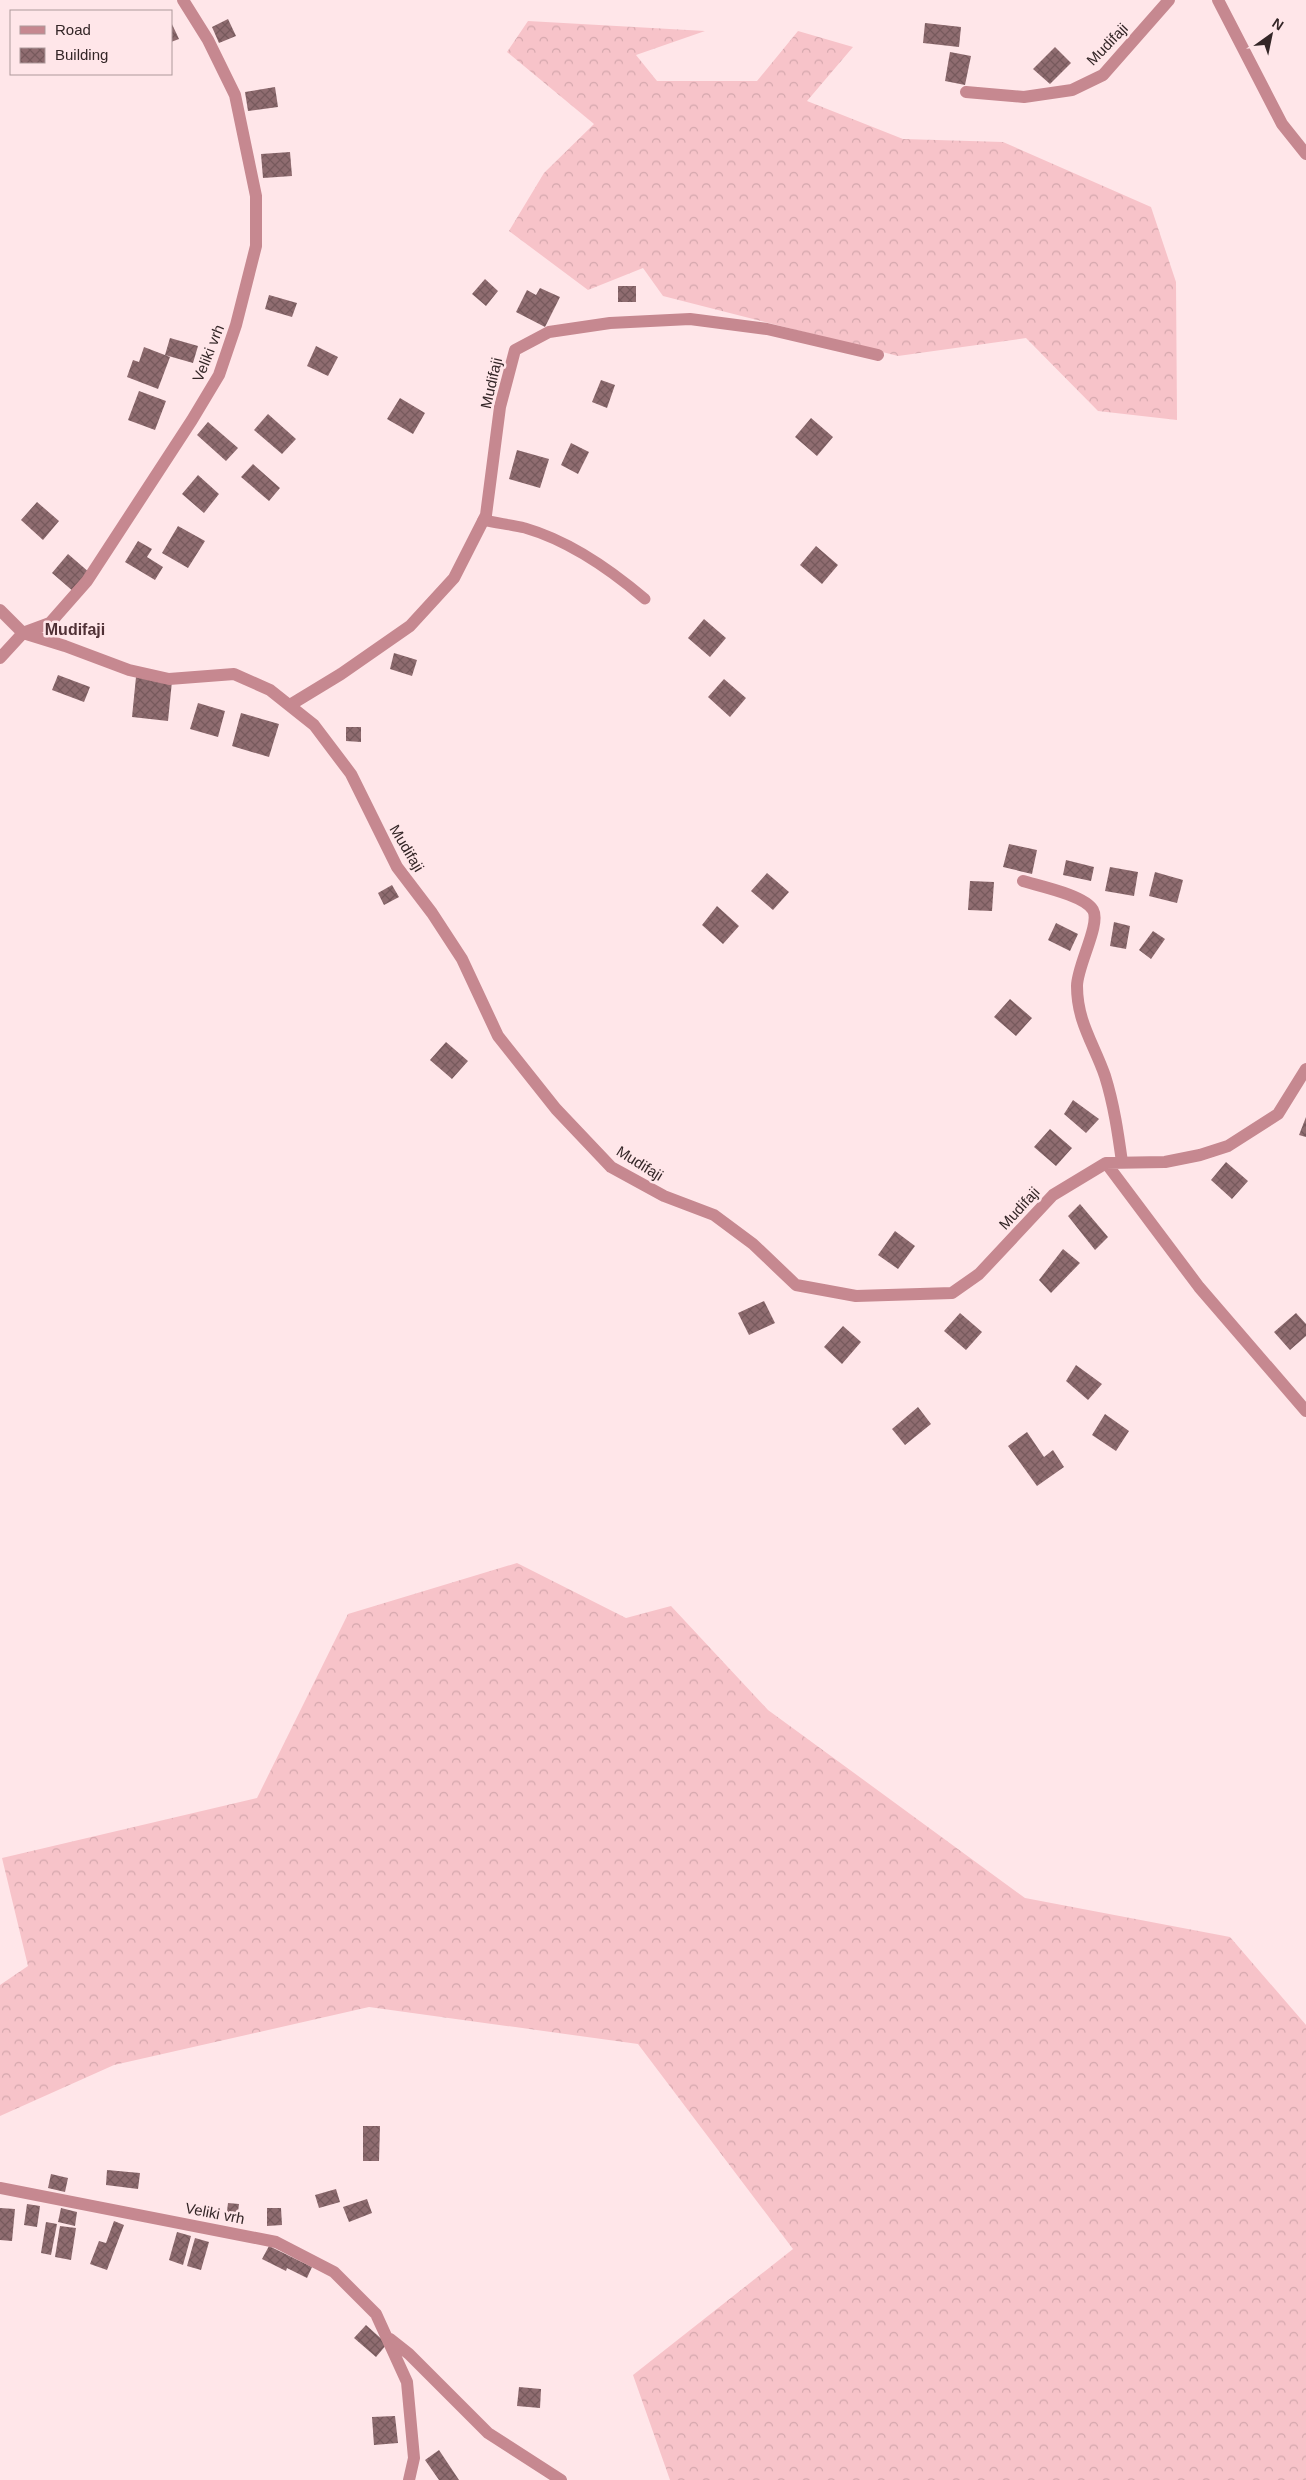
<svg xmlns="http://www.w3.org/2000/svg" width="1306" height="2480" font-family="Helvetica,sans-serif">
<style>
.forest{fill:url(#forest-crowns)}
.building{fill:url(#building-cross-hatch)}
.lines{fill:none;stroke-linecap:round;stroke-linejoin:round}
.lane{stroke:#c68890;stroke-width:11}
.street{stroke:#c68890;stroke-width:12}
.labels{text-anchor:middle;dominant-baseline:central;stroke-width:5;stroke-linejoin:round;paint-order:stroke}
.street-label{font-size:15px;fill:#342627;stroke:#ffe6e9}
.neighbourhood-label{font-size:16px;font-weight:bold;fill:#503136;stroke:#ffe6e9}
</style>
<defs>
<pattern id="forest-crowns" width="20" height="18" patternUnits="userSpaceOnUse" patternTransform="scale(1.25)"><rect width="20" height="18" fill="#f7c3c9"/><path d="M2 6a3 3 0 1 1 6 0M12 15a3 3 0 1 1 6 0" fill="none" stroke="#d4a7ad"/></pattern>
<pattern id="building-cross-hatch" width="8" height="8" patternUnits="userSpaceOnUse" patternTransform="scale(1.25)"><rect width="8" height="8" fill="#8f6c70"/><path d="M0 0l8 8M0 8l8-8" fill="none" stroke="#76595c"/></pattern>
</defs>
<rect width="100%" height="100%" fill="#ffe6e9"/>
<path class="forest" d="M 528,21 L 705,31 L 636,55 L 657,81 L 757,81 L 798,31 L 853,47 L 807,101 L 903,139 L 1003,142 L 1151,207 L 1176,282 L 1177,420 L 1098,411 L 1026,338 L 898,356 L 663,296 L 643,268 L 588,290 L 509,231 L 544,173 L 594,124 L 507,52 Z
M 517,1563 L 626,1618 L 671,1606 L 768,1710 L 1025,1898 L 1230,1937 L 1306,2025 L 1306,2480 L 670,2480 L 633,2375 L 793,2249 L 638,2044 L 369,2007 L 114,2065 L 0,2116 L 0,1985 L 28,1966 L 2,1858 L 257,1798 L 348,1614 Z"/>
<path class="building" d="M 228,19 L 236,36 L 219,43 L 212,27 Z
M 171,22 L 179,39 L 171,42 Z
M 925,23 L 961,27 L 959,47 L 923,43 Z
M 1055,47 L 1071,63 L 1050,84 L 1033,69 Z
M 950,52 L 971,56 L 965,85 L 945,81 Z
M 275,87 L 278,107 L 248,111 L 245,92 Z
M 290,152 L 292,176 L 263,178 L 261,154 Z
M 485,279 L 498,291 L 486,306 L 472,294 Z
M 618,286 L 636,286 L 636,302 L 618,302 Z
M 540,288 L 560,297 L 545,327 L 516,312 L 527,290 L 536,295 Z
M 269,295 L 297,303 L 292,317 L 265,309 Z
M 170,338 L 198,346 L 193,363 L 165,355 Z
M 316,346 L 338,357 L 328,376 L 307,366 Z
M 144,347 L 170,357 L 158,389 L 127,377 L 133,360 L 139,362 Z
M 601,380 L 615,385 L 607,408 L 592,402 Z
M 139,391 L 166,401 L 155,430 L 128,420 Z
M 400,398 L 425,413 L 413,434 L 387,419 Z
M 268,414 L 296,439 L 282,454 L 254,430 Z
M 811,418 L 833,437 L 817,456 L 795,437 Z
M 208,422 L 238,448 L 226,461 L 197,435 Z
M 571,443 L 589,452 L 578,474 L 561,465 Z
M 517,450 L 549,459 L 540,488 L 509,479 Z
M 253,464 L 280,488 L 269,501 L 241,477 Z
M 198,475 L 219,494 L 204,513 L 182,494 Z
M 37,502 L 59,521 L 43,540 L 21,520 Z
M 178,526 L 205,541 L 188,568 L 162,553 Z
M 138,541 L 152,549 L 147,557 L 163,567 L 155,580 L 125,562 Z
M 816,546 L 838,565 L 822,584 L 800,565 Z
M 68,554 L 90,573 L 74,592 L 52,573 Z
M 704,619 L 726,638 L 710,657 L 688,638 Z
M 394,653 L 417,660 L 412,676 L 390,669 Z
M 58,675 L 90,687 L 84,702 L 52,690 Z
M 136,677 L 172,681 L 168,721 L 132,717 Z
M 724,679 L 746,698 L 730,717 L 708,697 Z
M 198,703 L 225,711 L 218,737 L 190,729 Z
M 241,713 L 279,724 L 269,757 L 232,746 Z
M 346,727 L 361,727 L 361,742 L 346,741 Z
M 1009,844 L 1037,850 L 1032,874 L 1003,867 Z
M 1066,860 L 1094,867 L 1091,881 L 1063,875 Z
M 1110,867 L 1138,872 L 1134,896 L 1105,891 Z
M 1155,872 L 1183,880 L 1177,903 L 1149,896 Z
M 767,873 L 789,892 L 773,910 L 751,891 Z
M 970,881 L 994,882 L 992,911 L 968,910 Z
M 392,885 L 399,897 L 384,905 L 378,893 Z
M 717,906 L 739,926 L 723,944 L 702,925 Z
M 1114,922 L 1130,926 L 1126,949 L 1110,946 Z
M 1056,923 L 1078,934 L 1070,951 L 1048,940 Z
M 1153,931 L 1165,939 L 1151,959 L 1139,950 Z
M 1010,999 L 1032,1018 L 1016,1036 L 994,1017 Z
M 446,1042 L 468,1061 L 452,1079 L 430,1060 Z
M 1073,1100 L 1099,1119 L 1086,1133 L 1064,1114 Z
M 1306,1117 L 1306,1137 L 1299,1135 Z
M 1050,1129 L 1072,1148 L 1056,1166 L 1034,1147 Z
M 1226,1162 L 1248,1181 L 1232,1199 L 1211,1180 Z
M 1080,1204 L 1108,1237 L 1095,1250 L 1068,1216 Z
M 895,1231 L 915,1246 L 898,1269 L 878,1255 Z
M 1063,1249 L 1080,1263 L 1051,1293 L 1039,1280 Z
M 764,1301 L 775,1323 L 749,1335 L 738,1313 Z
M 960,1313 L 982,1332 L 966,1350 L 944,1331 Z
M 1296,1313 L 1306,1324 L 1306,1336 L 1290,1350 L 1274,1332 Z
M 843,1326 L 861,1342 L 842,1364 L 824,1347 Z
M 1076,1365 L 1102,1384 L 1088,1400 L 1066,1381 Z
M 918,1407 L 931,1424 L 905,1445 L 892,1429 Z
M 1105,1414 L 1129,1431 L 1116,1451 L 1092,1435 Z
M 1027,1432 L 1044,1457 L 1053,1450 L 1064,1467 L 1037,1486 L 1008,1446 Z
M 363,2126 L 380,2126 L 379,2161 L 363,2161 Z
M 107,2170 L 140,2173 L 138,2189 L 106,2185 Z
M 51,2174 L 68,2178 L 65,2192 L 48,2188 Z
M 336,2189 L 340,2202 L 319,2208 L 315,2195 Z
M 367,2199 L 372,2213 L 349,2222 L 343,2207 Z
M 228,2203 L 239,2204 L 237,2220 L 226,2219 Z
M 27,2204 L 40,2206 L 37,2227 L 24,2225 Z
M 0,2208 L 15,2209 L 12,2241 L 0,2240 Z
M 61,2208 L 77,2212 L 75,2226 L 58,2222 Z
M 267,2208 L 281,2208 L 282,2225 L 267,2226 Z
M 114,2221 L 124,2225 L 107,2270 L 90,2264 L 99,2241 L 106,2243 Z
M 46,2222 L 57,2224 L 51,2255 L 41,2253 Z
M 60,2226 L 76,2228 L 71,2260 L 55,2257 Z
M 177,2232 L 191,2236 L 183,2265 L 169,2260 Z
M 195,2238 L 209,2242 L 201,2270 L 187,2266 Z
M 269,2246 L 312,2267 L 307,2278 L 287,2268 L 286,2271 L 262,2259 Z
M 366,2325 L 387,2344 L 376,2357 L 354,2338 Z
M 519,2387 L 541,2389 L 540,2408 L 517,2406 Z
M 395,2416 L 398,2443 L 374,2445 L 372,2417 Z
M 439,2450 L 459,2480 L 439,2480 L 425,2460 Z"/>
<g class="lines">
<path class="lane" d="M 483,520 C 497,523 512,525 525,528 C 570,541 611,570 645,599"/>
<path class="street" d="M 1218,0 L 1282,124 L 1306,154
M 966,92 L 1024,97 L 1072,90 L 1103,75 L 1169,0
M 0,610 L 23,633 L 65,646 L 129,670 L 169,679 L 234,674 L 270,690 L 314,725 L 351,774 L 397,867 L 432,913 L 462,959 L 498,1036 L 556,1109 L 611,1167 L 664,1196 L 714,1215 L 753,1244 L 796,1285 L 856,1296 L 952,1293 L 979,1274 L 1053,1195 L 1106,1163 L 1165,1162 L 1200,1155 L 1228,1146 L 1278,1114 L 1306,1069
M 0,658 L 23,633 L 50,623 L 87,581 L 192,420 L 219,375 L 236,325 L 256,246 L 256,196 L 235,95 L 208,40 L 183,0
M 290,705 L 341,674 L 410,626 L 454,578 L 486,515 L 500,407 L 515,350 L 549,332 L 610,323 L 690,319 L 767,329 L 878,355
M 1023,881 C 1039,886 1084,895 1093,910 C 1101,924 1077,966 1077,986 C 1077,1022 1094,1044 1105,1076 C 1114,1105 1118,1133 1122,1162
M 1106,1163 L 1199,1287 L 1306,1411
M 0,2188 L 276,2242 L 334,2272 L 376,2314 L 407,2382 L 414,2458 L 409,2480
M 390,2339 L 409,2354 L 488,2433 L 561,2480"/>
</g>
<g class="labels">
<g class="street-label">
<text transform="translate(1107 44) rotate(-46)">Mudifaji</text>
<text transform="translate(208 353) rotate(-68)">Veliki vrh</text>
<text transform="translate(491 383) rotate(-77)">Mudifaji</text>
<text transform="translate(407 848) rotate(59)">Mudifaji</text>
<text transform="translate(640 1163) rotate(32)">Mudifaji</text>
<text transform="translate(1019 1208) rotate(-47)">Mudifaji</text>
<text transform="translate(215 2213) rotate(11)">Veliki vrh</text>
</g>
<g class="neighbourhood-label">
<text x="75" y="629">Mudifaji</text>
</g>
</g>
<rect x="10" y="10" width="162" height="65" fill="#ffe6e9" stroke="#ae999b"/>
<rect x="20" y="26" width="25" height="8" fill="#c68890" stroke="#ae999b"/>
<text x="55" y="35" font-size="15" fill="#342627">Road</text>
<rect x="20" y="48" width="25" height="15" fill="url(#building-cross-hatch)" stroke="#ae999b"/>
<text x="55" y="60" font-size="15" fill="#342627">Building</text>
<g transform="translate(1271 35) rotate(33)" stroke="#ffe6e9" stroke-width="4" paint-order="stroke">
<path d="M0-4L9 19L0 12L-9 19Z" fill="#342627"/>
<text y="-8" font-size="14" font-weight="bold" text-anchor="middle" fill="#342627">N</text>
</g>
</svg>
